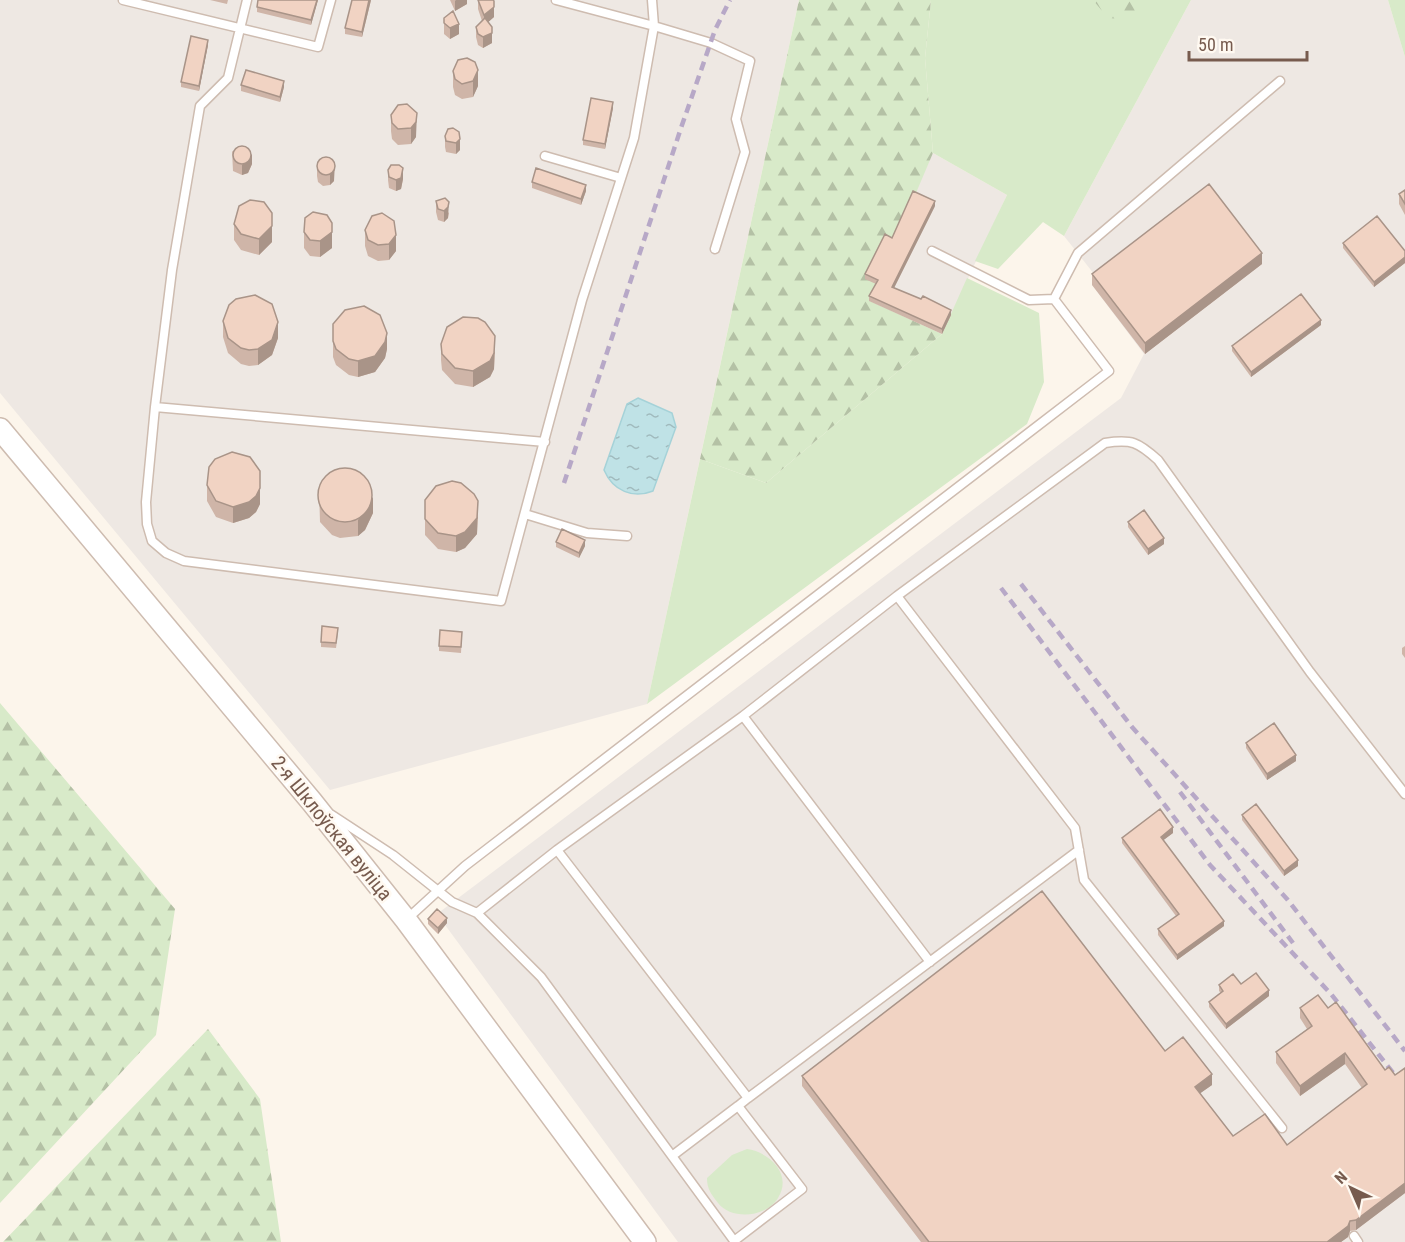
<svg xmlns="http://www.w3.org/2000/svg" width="1405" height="1242" font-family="'Roboto Condensed',sans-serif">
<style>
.industrial{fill:#eee8e3}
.green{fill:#d8eac9}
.forest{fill:url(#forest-firs)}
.water{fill:url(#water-ripples);stroke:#a5d2d8;stroke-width:1.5}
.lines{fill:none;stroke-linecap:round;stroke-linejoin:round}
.service-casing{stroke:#cebcb0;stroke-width:11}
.tertiary-casing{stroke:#cebcb0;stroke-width:24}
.service{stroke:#fff;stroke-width:8}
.tertiary{stroke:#fff;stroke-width:21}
.rail{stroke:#b7a8c7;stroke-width:4.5;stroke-dasharray:9 6;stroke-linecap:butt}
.wall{fill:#cfb5a8}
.shaded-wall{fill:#a99488}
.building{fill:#f1d3c3;stroke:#a99488;stroke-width:1.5}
.labels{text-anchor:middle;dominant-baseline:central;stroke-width:5;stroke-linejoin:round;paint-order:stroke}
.street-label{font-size:20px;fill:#775b4e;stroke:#fff9f1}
</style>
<defs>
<pattern id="forest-firs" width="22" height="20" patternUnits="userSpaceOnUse" patternTransform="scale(1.5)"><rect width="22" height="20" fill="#d8eac9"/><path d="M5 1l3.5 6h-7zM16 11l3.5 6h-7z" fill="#b4c1a5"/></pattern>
<pattern id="water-ripples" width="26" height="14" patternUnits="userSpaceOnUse" patternTransform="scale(1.5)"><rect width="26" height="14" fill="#bfe2e6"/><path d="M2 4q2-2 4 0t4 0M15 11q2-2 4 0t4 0" fill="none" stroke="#a0babd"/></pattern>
</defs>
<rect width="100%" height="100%" fill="#fcf5eb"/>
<path class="industrial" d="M 0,0 L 799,0 L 647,704 L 330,790 L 0,393 Z
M 1191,0 L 1388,0 L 1405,57 L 1405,1242 L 678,1242 L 437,914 L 1121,398 L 1144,354 L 1092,285 L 1098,279 L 1064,236 Z
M 933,153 L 1007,195 L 942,334 L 865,279 L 913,196 Z"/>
<path class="green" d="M 931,0 L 1191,0 L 1064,236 L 1043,222 L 998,269 L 975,261 L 1007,195 L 933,153 L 925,58 Z
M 1388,0 L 1405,0 L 1405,57 Z
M 967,278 L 1039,313 L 1044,382 L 1027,424 L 647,704 L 700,459 L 766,483 L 942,334 Z
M 747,1149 C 769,1152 793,1174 778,1198 C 766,1218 731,1220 718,1203 C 711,1194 707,1189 707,1178 L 732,1155 Z"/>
<path class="forest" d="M 799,0 L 931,0 L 925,58 L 933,153 L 870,301 L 942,334 L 766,483 L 700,459 Z
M 1093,0 L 1142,0 L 1134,20 L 1108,18 Z
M 0,703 L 175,909 L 156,1035 L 0,1203 Z
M 208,1029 L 260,1099 L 281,1242 L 3,1242 Z"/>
<path class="water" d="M 638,398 L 672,413 L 676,427 L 653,491 C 633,499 613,491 604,470 L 627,404 Z"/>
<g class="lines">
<g class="service-casing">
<path id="service" d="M 123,0 L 318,47 L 331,0
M 247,0 L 228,78 L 200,106 L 172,270 L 155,407 L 146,502 L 147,524 L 152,541 L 166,553 L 184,561 L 501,601 L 582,300 L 634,138 L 654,26 L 556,0
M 652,0 L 654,26 L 711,43 L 750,61 L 736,119 L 745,152 L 715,249
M 545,156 L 621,178
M 932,251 L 1029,300 L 1054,299
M 155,407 L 545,442
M 525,514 L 587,533 L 627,536
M 897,596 L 1075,828 L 1084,880 L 1282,1128
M 743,716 L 930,962
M 332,815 L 393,855 L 452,902 L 477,913 L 557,850 L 743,716 L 897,596 L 1105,443 C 1132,439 1138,442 1158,460 L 1310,672 L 1405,794
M 557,850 L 748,1098 L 738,1106
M 477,913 L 541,977 L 735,1242
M 406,920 L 465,866 L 1109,371 L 1054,299 L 1078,253 L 1280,81
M 748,1098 L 1079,850
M 672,1156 L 738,1106 L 802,1189 L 734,1241
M 1354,1236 L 1358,1242"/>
</g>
<g class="tertiary-casing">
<path id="tertiary" d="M 0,429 L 312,802 L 406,920 L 645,1242"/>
</g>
<use href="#service" class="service"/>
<use href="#tertiary" class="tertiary"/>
<path class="rail" d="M 564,483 L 681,128 L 715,30 L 730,0
M 1021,584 L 1132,727 L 1287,899 L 1405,1051
M 1001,588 L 1210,865 L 1331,994 L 1405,1088
M 1180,792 L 1293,943"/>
</g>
<path class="wall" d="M 210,0 L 228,0 L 227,4 Z
M 258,0 L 318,0 L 311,25 L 257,12 L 257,7 Z
M 371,0 L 362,37 L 345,34 L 345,28 Z
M 450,0 L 467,0 L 467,4 L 455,11 Z
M 478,0 L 493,0 L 494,17 L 488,22 L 492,43 L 483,48 L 478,45 L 476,37 L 476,27 L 482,21 L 478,9 Z
M 444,18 L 459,34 L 450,39 L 444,34 Z
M 208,45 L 199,91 L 181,87 L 181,82 Z
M 458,60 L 478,86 L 473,97 L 462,99 L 455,95 L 453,87 L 453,71 Z
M 241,85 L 284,87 L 280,102 L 241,91 Z
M 398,105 L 416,137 L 411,144 L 398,145 L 392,139 L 391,131 L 391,115 Z
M 613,108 L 605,149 L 583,145 L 583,140 Z
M 453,128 L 460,150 L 456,154 L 446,152 L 445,147 L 445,136 Z
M 232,151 L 252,164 L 248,173 L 242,175 L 233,171 Z
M 322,158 L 334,181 L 330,185 L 323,186 L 318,182 L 317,176 L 317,165 Z
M 388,170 L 403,179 L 401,189 L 396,191 L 389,188 L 388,180 Z
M 532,182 L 586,191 L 581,205 L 532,188 Z
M 1405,190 L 1405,215 L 1399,204 L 1399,194 Z
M 436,201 L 449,213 L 448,218 L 444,222 L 438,220 L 436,212 Z
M 935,206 L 894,288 L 951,315 L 942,334 L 869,301 L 869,296 L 876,284 L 865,279 L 865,274 L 892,238 Z
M 372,216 L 396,251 L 389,260 L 378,261 L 368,256 L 365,246 L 365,230 Z
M 234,224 L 272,242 L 259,255 L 241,250 L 234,240 Z
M 304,232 L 332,239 L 332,248 L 320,257 L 310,256 L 304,248 Z
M 1343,243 L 1405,251 L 1405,263 L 1374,287 L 1343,248 Z
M 1262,264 L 1145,354 L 1092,285 L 1092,274 Z
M 223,321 L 278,338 L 272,355 L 258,365 L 249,366 L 241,364 L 228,353 L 223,337 Z
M 1321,325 L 1251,377 L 1232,351 L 1232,346 Z
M 333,341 L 387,349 L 385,358 L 375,372 L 358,377 L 349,375 L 336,365 L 333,357 Z
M 441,344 L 495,352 L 494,369 L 490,377 L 473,387 L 455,384 L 442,370 L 441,360 Z
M 260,471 L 260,504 L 256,512 L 249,518 L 233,523 L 216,517 L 207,501 L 207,485 Z
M 319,489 L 373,513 L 365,530 L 358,536 L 340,538 L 332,535 L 320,522 Z
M 425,500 L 478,517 L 477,534 L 465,548 L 456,552 L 438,549 L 425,535 Z
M 1128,522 L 1164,544 L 1148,555 L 1128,527 Z
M 556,542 L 585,546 L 579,558 L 556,547 Z
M 462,632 L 461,653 L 439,651 L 439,646 Z
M 338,633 L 336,648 L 321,647 L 321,642 Z
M 1405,646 L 1405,658 L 1402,654 L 1402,648 Z
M 1246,743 L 1296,761 L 1267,780 L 1246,748 Z
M 1242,815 L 1298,866 L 1284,876 L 1242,820 Z
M 1173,833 L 1163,840 L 1224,926 L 1177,960 L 1158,935 L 1158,929 L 1176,916 L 1122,843 L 1122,838 Z
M 428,919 L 447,923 L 438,934 L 428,924 Z
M 1241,984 L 1269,996 L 1226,1029 L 1209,1007 L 1209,1002 L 1221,993 L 1219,991 L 1219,985 Z
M 1300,1008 L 1328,1008 L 1385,1070 L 1395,1075 L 1405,1068 L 1405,1193 L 1356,1230 L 1350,1231 L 1348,1237 L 1341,1242 L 921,1242 L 802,1086 L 802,1076 L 1165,1051 L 1212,1085 L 1200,1093 L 1233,1136 L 1287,1145 L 1362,1088 L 1345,1064 L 1300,1096 L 1276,1063 L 1276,1052 L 1307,1029 L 1300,1018 Z"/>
<path class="shaded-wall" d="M 317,0 L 318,0 L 311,25 L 311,20 Z
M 369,0 L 371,0 L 362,37 L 362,32 Z
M 456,0 L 467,0 L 467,4 L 455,11 L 455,1 Z
M 494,1 L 494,17 L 484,26 L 484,15 Z
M 459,24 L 459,34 L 450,39 L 450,28 Z
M 492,27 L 492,43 L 483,48 L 483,37 Z
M 208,40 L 208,45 L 199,91 L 199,86 Z
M 478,70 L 478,86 L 473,97 L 473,81 Z
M 284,81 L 284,87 L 280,102 L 280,97 Z
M 613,102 L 613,108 L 605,149 L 605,144 Z
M 417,113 L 416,137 L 411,144 L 411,128 Z
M 460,139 L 460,150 L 456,154 L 456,143 Z
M 252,154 L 252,164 L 248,173 L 242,175 L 242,165 Z
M 335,162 L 334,181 L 330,185 L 330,175 Z
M 403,168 L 403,179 L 401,189 L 396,191 L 396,180 Z
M 586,185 L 586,191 L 581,205 L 581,199 Z
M 935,201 L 935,206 L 892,292 L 892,287 Z
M 449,202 L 448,218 L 444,222 L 444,211 Z
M 332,223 L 332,248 L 320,257 L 320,241 Z
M 272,226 L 272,242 L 259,255 L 259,239 Z
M 396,235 L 396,251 L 389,260 L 389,244 Z
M 1262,253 L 1262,264 L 1145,354 L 1145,343 Z
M 1405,257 L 1405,263 L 1374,287 L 1374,282 Z
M 951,310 L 951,315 L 942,334 L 942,329 Z
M 1321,320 L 1321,325 L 1251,377 L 1251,372 Z
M 278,322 L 278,338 L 272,355 L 258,365 L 258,349 Z
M 387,333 L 387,349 L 385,358 L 375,372 L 358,377 L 358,361 Z
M 495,336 L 494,369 L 490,377 L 473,387 L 473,371 Z
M 260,488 L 260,504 L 256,512 L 249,518 L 233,523 L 233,507 Z
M 373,497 L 373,513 L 365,530 L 358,536 L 358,520 Z
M 478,501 L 477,534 L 465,548 L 456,552 L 456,536 Z
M 1164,538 L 1164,544 L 1148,555 L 1148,549 Z
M 585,540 L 585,546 L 579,558 L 579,553 Z
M 1296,755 L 1296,761 L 1267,780 L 1267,774 Z
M 1173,827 L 1173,833 L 1161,842 L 1161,837 Z
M 1298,860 L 1298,866 L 1284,876 L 1284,871 Z
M 447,918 L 447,923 L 438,934 L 438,928 Z
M 1224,921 L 1224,926 L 1177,960 L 1177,955 Z
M 1269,990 L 1269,996 L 1226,1029 L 1226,1024 Z
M 1345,1053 L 1345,1064 L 1300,1096 L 1300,1086 Z
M 1212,1074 L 1212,1085 L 1195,1097 L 1195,1087 Z
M 1405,1183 L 1405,1193 L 1356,1230 L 1356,1220 Z
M 1350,1221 L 1350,1231 L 1348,1237 L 1341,1242 L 1327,1242 Z"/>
<path class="building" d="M 258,0 L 317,0 L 311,20 L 257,7 Z
M 352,0 L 369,0 L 362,32 L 345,28 Z
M 478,0 L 493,0 L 494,1 L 494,7 L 484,15 Z
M 453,11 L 459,24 L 450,28 L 444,23 L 444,18 Z
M 485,18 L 492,27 L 492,33 L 483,37 L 478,34 L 476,27 Z
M 191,36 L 208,40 L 199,86 L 181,82 Z
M 467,58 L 475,62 L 478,70 L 473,81 L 462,84 L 455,79 L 453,71 L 458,60 Z
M 246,70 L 284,81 L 280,97 L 241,85 Z
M 591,98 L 613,102 L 605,144 L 583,140 Z
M 407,104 L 417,113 L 416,122 L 411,128 L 398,129 L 392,123 L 391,115 L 398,105 Z
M 453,128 L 459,132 L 460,139 L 456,143 L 446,141 L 445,136 L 448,129 Z
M233 155a9 9 0 1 1 18 0a9 9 0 1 1-18 0Z
M317 166a9 9 0 1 1 18 0a9 9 0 1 1-18 0Z
M 391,165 L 399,165 L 403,168 L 401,178 L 396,180 L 389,177 L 388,170 Z
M 536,168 L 586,185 L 581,199 L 532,182 Z
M 1209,184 L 1262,253 L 1145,343 L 1092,274 Z
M 1405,190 L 1405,204 L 1399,194 Z
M 913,191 L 935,201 L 892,287 L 921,299 L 923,296 L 951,310 L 942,329 L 869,296 L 878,280 L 865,274 L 885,234 L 892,238 Z
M 445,198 L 449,202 L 448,207 L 444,211 L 438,209 L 436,201 Z
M 250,200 L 264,202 L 272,213 L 272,226 L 259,239 L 241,234 L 234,224 L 239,206 Z
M 313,212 L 327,215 L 332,223 L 332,232 L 320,241 L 310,240 L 304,232 L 305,218 Z
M 382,213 L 394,221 L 396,235 L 389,244 L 378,245 L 368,240 L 365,230 L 372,216 Z
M 1377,216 L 1405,251 L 1405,257 L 1374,282 L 1343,243 Z
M 1301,294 L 1321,320 L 1251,372 L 1232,346 Z
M 255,295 L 272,304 L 278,322 L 272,340 L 258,349 L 249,350 L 241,348 L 228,338 L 223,321 L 229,305 L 236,299 Z
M 364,306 L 380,315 L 387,333 L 385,342 L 375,356 L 358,361 L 349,359 L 336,349 L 333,341 L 333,324 L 345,310 Z
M 463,317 L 478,318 L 485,322 L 495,336 L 494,353 L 490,361 L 473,371 L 455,368 L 442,354 L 441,344 L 447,327 Z
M 232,452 L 250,457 L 260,471 L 260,488 L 256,496 L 249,502 L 233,507 L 216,501 L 207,485 L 209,467 L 215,459 Z
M318 495a27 27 0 1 1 54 0a27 27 0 1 1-54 0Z
M 452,481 L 461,483 L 474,494 L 478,501 L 477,518 L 465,532 L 456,536 L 438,533 L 425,519 L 425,500 L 436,486 Z
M 1144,510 L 1164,538 L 1148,549 L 1128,522 Z
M 562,529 L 585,540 L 579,553 L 556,542 Z
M 322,626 L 338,628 L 336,643 L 321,642 Z
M 440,630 L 462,632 L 461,647 L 439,646 Z
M 1274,723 L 1296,755 L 1267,774 L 1246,743 Z
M 1256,804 L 1298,860 L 1284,871 L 1242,815 Z
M 1160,809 L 1173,827 L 1161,837 L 1224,921 L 1177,955 L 1158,929 L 1179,914 L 1122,838 Z
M 1042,891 L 1165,1051 L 1183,1037 L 1212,1074 L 1195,1087 L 1233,1136 L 1265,1114 L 1287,1145 L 1367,1084 L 1345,1053 L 1300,1086 L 1276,1052 L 1312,1026 L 1300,1008 L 1318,995 L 1328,1008 L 1336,1002 L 1385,1070 L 1389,1067 L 1395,1075 L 1405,1068 L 1405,1183 L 1356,1220 L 1350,1221 L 1348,1226 L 1327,1242 L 929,1242 L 802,1076 Z
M 437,909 L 447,918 L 438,928 L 428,919 Z
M 1256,973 L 1269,990 L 1226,1024 L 1209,1002 L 1223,991 L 1219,985 L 1233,974 L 1241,984 Z"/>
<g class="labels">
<g class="street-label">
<text transform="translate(332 828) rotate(51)">2-я Шклоўская вуліца</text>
</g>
</g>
<g transform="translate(1351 1188) rotate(316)" stroke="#fff9f1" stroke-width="4.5" paint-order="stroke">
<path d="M0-4.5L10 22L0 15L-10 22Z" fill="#775b4e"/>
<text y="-9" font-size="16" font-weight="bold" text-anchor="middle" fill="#775b4e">N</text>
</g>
<path d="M1189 51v9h118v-9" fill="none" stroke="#775b4e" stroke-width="3"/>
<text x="1198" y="51" font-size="18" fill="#775b4e" stroke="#fff9f1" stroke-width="4.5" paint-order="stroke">50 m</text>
</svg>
